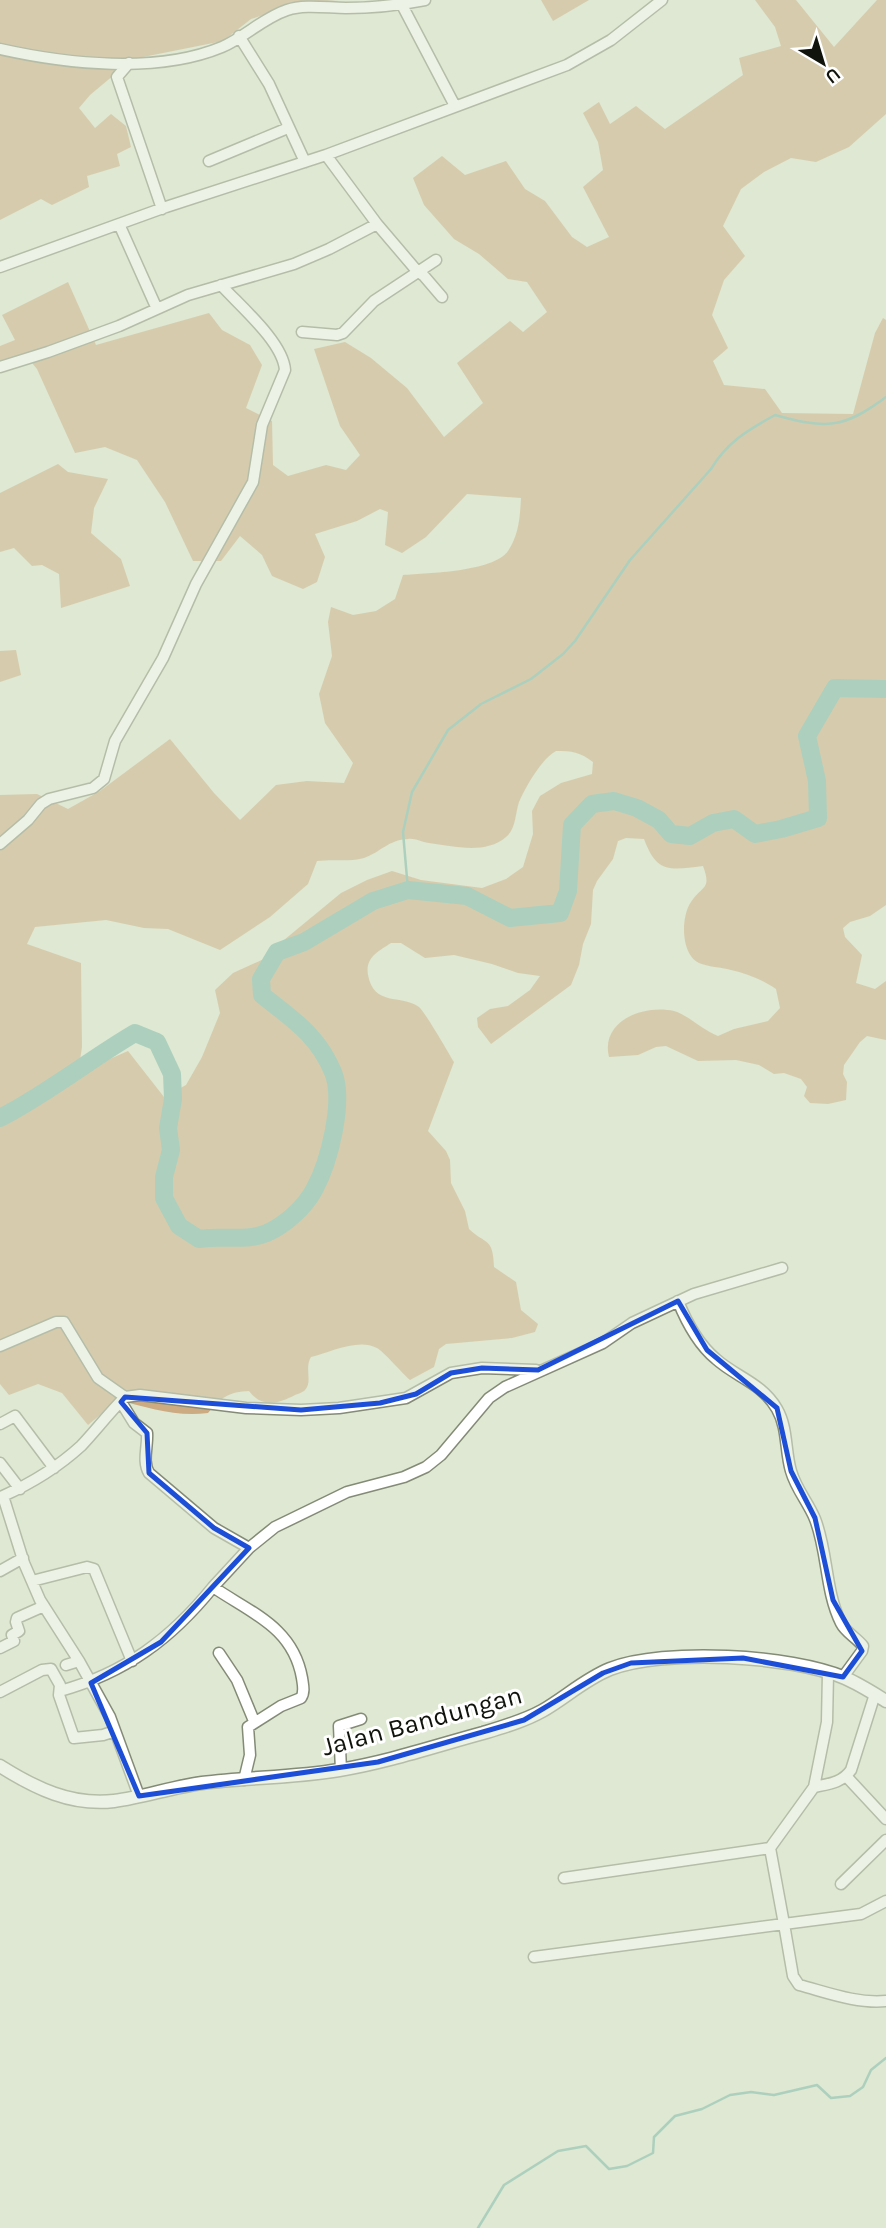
<svg xmlns="http://www.w3.org/2000/svg" width="886" height="2228" font-family="Karla,sans-serif">
<style>
.green{fill:#ccaa82;fill-rule:evenodd}
.lines{fill:none;stroke-linecap:round;stroke-linejoin:round}
.stream{stroke:#70b3a5;stroke-width:2.5}
.river{stroke:#70b3a5;stroke-width:18}
.minor-casing{stroke:#838b77;stroke-width:13}
.major-casing{stroke:#838b77;stroke-width:15}
.minor{stroke:#fff;stroke-width:10}
.major{stroke:#fff;stroke-width:12}
.marked{fill:none;stroke:#1d4ed8;stroke-width:5;stroke-linejoin:round}
.labels{text-anchor:middle;dominant-baseline:central;stroke-width:6;stroke-linejoin:round;paint-order:stroke}
.street-label{font-size:26px;fill:#10130b;stroke:#fff}
</style>
<rect width="100%" height="100%" fill="#dfe8d2"/>
<path class="green" d="M 0,0 L 339,0 L 305,2 L 251,19 L 223,41 L 133,59 L 90,95 L 79,108 L 95,128 L 111,114 L 126,126 L 131,147 L 117,154 L 120,166 L 87,176 L 89,187 L 52,205 L 41,199 L 0,220 Z
M 541,0 L 589,0 L 553,21 Z
M 755,0 L 796,0 L 834,47 L 877,0 L 886,0 L 886,114 L 849,147 L 816,162 L 791,158 L 764,172 L 741,189 L 723,226 L 745,256 L 724,280 L 712,315 L 728,348 L 713,361 L 724,385 L 765,389 L 782,413 L 853,414 L 875,333 L 883,318 L 886,320 L 886,905 L 870,916 L 850,922 L 843,928 L 845,937 L 862,955 L 856,983 L 875,989 L 886,981 L 886,1040 L 867,1036 L 860,1042 L 844,1065 L 843,1074 L 847,1082 L 846,1100 L 828,1104 L 810,1103 L 804,1096 L 807,1087 L 801,1079 L 784,1073 L 774,1074 L 759,1065 L 736,1060 L 698,1061 L 666,1046 L 656,1047 L 638,1055 L 609,1057 C 600,1021 644,1004 674,1011 C 690,1016 702,1030 718,1036 L 734,1029 L 768,1021 L 780,1008 L 776,989 C 763,980 746,973 731,970 C 721,967 708,967 699,963 C 687,957 684,941 684,929 C 684,921 686,909 691,902 C 702,885 712,890 703,866 C 670,870 657,874 644,839 L 626,838 L 618,841 L 613,859 L 597,881 L 593,890 L 591,924 L 583,944 L 579,965 L 571,985 L 491,1044 L 478,1027 L 477,1018 L 490,1009 L 508,1006 L 530,990 L 540,976 L 518,973 L 492,964 L 454,955 L 425,958 L 401,943 L 391,943 C 379,951 365,957 368,975 C 374,1007 401,994 419,1007 C 425,1012 448,1052 454,1062 L 428,1131 L 446,1151 L 450,1160 L 451,1183 L 465,1211 L 469,1229 C 486,1245 493,1237 494,1267 L 516,1282 L 521,1310 L 538,1324 L 535,1332 L 512,1338 L 446,1344 L 439,1349 L 434,1367 L 410,1380 C 403,1374 383,1351 377,1348 C 358,1338 331,1352 311,1357 C 304,1368 313,1382 305,1390 C 305,1391 296,1395 295,1395 C 278,1404 262,1408 249,1391 C 229,1392 221,1397 208,1413 C 176,1417 149,1408 118,1400 L 88,1425 L 62,1393 L 38,1384 L 9,1395 L 0,1384 L 0,795 L 37,794 L 68,809 L 100,791 L 170,739 L 214,793 L 240,820 L 276,785 L 307,781 L 344,783 L 353,763 L 325,723 L 319,694 L 332,656 L 328,622 L 331,607 L 353,615 L 376,611 L 395,599 L 403,575 C 428,573 493,572 508,551 C 519,535 520,516 521,498 L 467,494 L 426,537 L 402,553 L 385,545 L 388,512 L 380,509 L 357,521 L 315,534 L 325,557 L 317,582 L 303,589 L 272,576 L 262,555 L 240,536 L 221,561 L 193,561 L 165,502 L 137,460 L 105,447 L 75,453 L 37,369 L 28,358 L 0,368 L 0,346 L 15,340 L 2,315 L 68,282 L 96,345 L 209,313 L 222,330 L 250,345 L 262,365 L 246,408 L 272,421 L 273,465 L 288,476 L 326,465 L 346,470 L 360,455 L 340,426 L 314,349 L 345,342 L 371,358 L 407,388 L 444,437 L 483,403 L 457,363 L 510,321 L 523,332 L 547,312 L 527,282 L 508,279 L 479,254 L 454,239 L 424,205 L 413,178 L 442,156 L 465,175 L 506,161 L 525,189 L 545,201 L 572,237 L 587,247 L 609,237 L 583,187 L 603,170 L 598,142 L 583,113 L 599,102 L 610,124 L 636,106 L 665,129 L 743,75 L 739,58 L 781,46 L 775,27 ZM 556,751 C 572,751 580,752 593,762 L 592,774 L 561,783 L 540,796 L 532,811 L 533,834 L 523,867 L 506,879 L 482,888 L 421,880 L 392,871 L 367,880 L 341,893 L 284,940 L 266,958 L 233,973 L 215,990 L 220,1013 L 202,1057 L 186,1085 L 164,1097 L 128,1051 L 78,1073 L 82,1047 L 81,963 L 27,944 L 35,927 L 106,920 L 144,928 L 168,929 L 220,950 L 270,917 L 308,884 L 317,861 C 332,859 350,862 364,858 C 381,852 388,840 408,839 C 415,838 421,842 429,843 C 453,846 485,855 506,837 C 516,829 515,814 519,802 C 525,788 542,758 556,751 Z
M 58,464 L 68,472 L 108,479 L 94,508 L 91,533 L 121,559 L 130,586 L 61,608 L 59,574 L 42,565 L 32,566 L 14,548 L 0,552 L 0,493 Z
M 16,650 L 21,675 L 0,682 L 0,651 Z"/>
<g class="lines">
<path class="stream" d="M 408,890 L 403,832 L 412,792 L 448,730 L 481,704 L 531,679 L 563,654 L 575,641 L 630,560 L 711,469 C 727,442 748,430 775,415 C 825,429 844,429 886,397
M 478,2228 L 504,2185 L 558,2151 L 586,2146 L 609,2169 L 627,2166 L 653,2153 L 654,2137 L 675,2116 L 702,2109 L 730,2095 L 751,2092 L 774,2095 L 817,2085 L 831,2098 L 850,2096 L 863,2087 L 871,2070 L 886,2058"/>
<path class="river" d="M 0,1118 C 47,1094 89,1060 135,1033 L 157,1042 L 172,1074 L 173,1099 L 168,1128 L 171,1150 L 164,1177 L 164,1198 L 179,1226 L 199,1239 C 223,1235 245,1242 267,1233 C 285,1225 305,1207 314,1190 C 329,1163 345,1101 333,1072 C 317,1034 292,1019 262,995 L 261,979 L 277,952 L 304,942 L 373,901 L 408,890 L 467,896 L 510,918 L 560,913 L 568,891 L 572,825 L 592,804 L 614,801 L 637,808 L 659,820 L 671,834 L 690,836 L 713,823 L 734,819 L 755,834 L 781,829 L 818,818 L 817,781 L 807,736 L 835,688 L 886,689"/>
<g class="minor-casing">
<path id="minor" d="M 402,5 L 455,106
M 239,36 L 269,84 L 305,162
M 0,49 C 67,64 157,74 222,47 C 245,37 263,18 287,10 C 305,4 327,8 346,8 C 373,8 399,5 425,0
M 129,63 L 117,77 L 162,209
M 326,155 L 377,224 L 417,271 L 424,276 L 442,297
M 209,161 L 288,128
M 119,224 L 157,309
M 0,267 L 166,207 L 326,155 L 567,65 L 611,40 L 662,0
M 302,332 L 337,335 L 343,333 L 374,301 L 436,260
M 0,367 L 48,352 L 119,326 L 188,295 L 294,264 L 329,249 L 377,224
M 0,844 L 28,820 L 41,804 L 49,799 L 93,788 L 104,779 L 115,741 L 163,658 L 196,584 L 253,482 L 262,425 L 285,370 C 283,342 240,306 221,285
M 678,1301 C 686,1321 699,1345 716,1359 C 736,1377 762,1383 777,1409 C 788,1428 785,1451 791,1471 C 796,1489 808,1502 815,1519 C 828,1552 825,1591 841,1623 C 846,1633 856,1637 863,1646 L 862,1651 L 843,1677
M 0,1346 L 56,1322 L 64,1322 L 98,1378 L 125,1397 C 109,1413 96,1430 81,1446 C 58,1467 32,1483 3,1496
M 125,1397 L 140,1395 L 246,1408 L 301,1410 L 339,1408 L 406,1398 L 451,1373 L 482,1368 L 536,1370
M 121,1402 L 134,1423 L 147,1433 C 148,1447 142,1461 149,1473 L 214,1528 L 249,1548
M 0,1424 L 15,1416 L 54,1468
M 0,1463 L 20,1489
M 0,1498 L 3,1496 L 24,1563 L 40,1600 L 79,1661 L 110,1717 L 139,1796
M 0,1571 L 23,1558
M 32,1581 L 87,1567 L 94,1569 L 132,1661
M 213,1587 L 249,1548 L 275,1527 L 347,1492 L 404,1477 L 426,1467 L 441,1455 L 489,1398 L 505,1387 L 603,1343 L 632,1323 L 694,1294 L 782,1268
M 0,1648 L 14,1641 L 12,1635 L 19,1631 L 16,1622 L 17,1618 L 44,1606
M 219,1653 L 237,1680 L 254,1721
M 66,1665 L 79,1661
M 60,1691 C 125,1673 171,1639 213,1587 C 251,1613 293,1627 302,1678 C 303,1685 305,1692 301,1698 L 281,1706 L 248,1727 L 250,1755 L 244,1780
M 0,1692 L 42,1670 L 51,1669 L 60,1685 L 59,1695 L 74,1738 L 103,1735 L 115,1731
M 341,1770 L 339,1726 L 361,1719
M 846,1776 L 886,1819
M 814,1787 C 828,1784 842,1783 851,1770 L 875,1694
M 564,1878 L 770,1848
M 841,1884 L 886,1840
M 886,1901 L 861,1914 L 784,1924 L 793,1976 L 799,1985 C 826,1992 857,2004 886,2001
M 534,1957 L 784,1924 L 770,1848 L 814,1787 L 827,1722 L 828,1673"/>
</g>
<g class="major-casing">
<path id="major" d="M 0,1766 C 35,1788 71,1806 114,1801 C 144,1797 172,1787 202,1783 C 248,1777 294,1778 339,1770 C 388,1762 435,1746 483,1733 C 503,1727 524,1721 542,1711 C 565,1698 585,1679 610,1669 C 665,1648 790,1655 845,1678 C 859,1684 873,1693 886,1701"/>
</g>
<use href="#minor" class="minor"/>
<use href="#major" class="major"/>
</g>
<path d="M0 0H886V2228H0ZM 678,1301 L 707,1350 L 777,1408 L 791,1471 L 815,1518 L 833,1600 L 862,1651 L 843,1677 L 743,1658 L 631,1663 L 603,1673 L 524,1720 L 378,1762 L 139,1796 L 91,1683 L 161,1642 L 249,1548 L 214,1528 L 149,1473 L 147,1433 L 121,1402 L 125,1397 L 301,1410 L 380,1403 L 416,1394 L 451,1373 L 482,1368 L 538,1370 Z" fill="#dfe8d2" fill-opacity=".55" fill-rule="evenodd"/>
<path class="marked" d="M 678,1301 L 707,1350 L 777,1408 L 791,1471 L 815,1518 L 833,1600 L 862,1651 L 843,1677 L 743,1658 L 631,1663 L 603,1673 L 524,1720 L 378,1762 L 139,1796 L 91,1683 L 161,1642 L 249,1548 L 214,1528 L 149,1473 L 147,1433 L 121,1402 L 125,1397 L 301,1410 L 380,1403 L 416,1394 L 451,1373 L 482,1368 L 538,1370 Z"/>
<g class="labels">
<g class="street-label">
<text transform="translate(422 1721) rotate(-15)">Jalan Bandungan</text>
</g>
</g>
<g transform="translate(823 63) rotate(142)" stroke="#ffffff" stroke-width="5" paint-order="stroke">
<path d="M0-5L12 26L0 18L-12 26Z" fill="#10130b"/>
<text y="-10" font-size="19" font-weight="bold" text-anchor="middle" fill="#10130b">U</text>
</g>
</svg>
